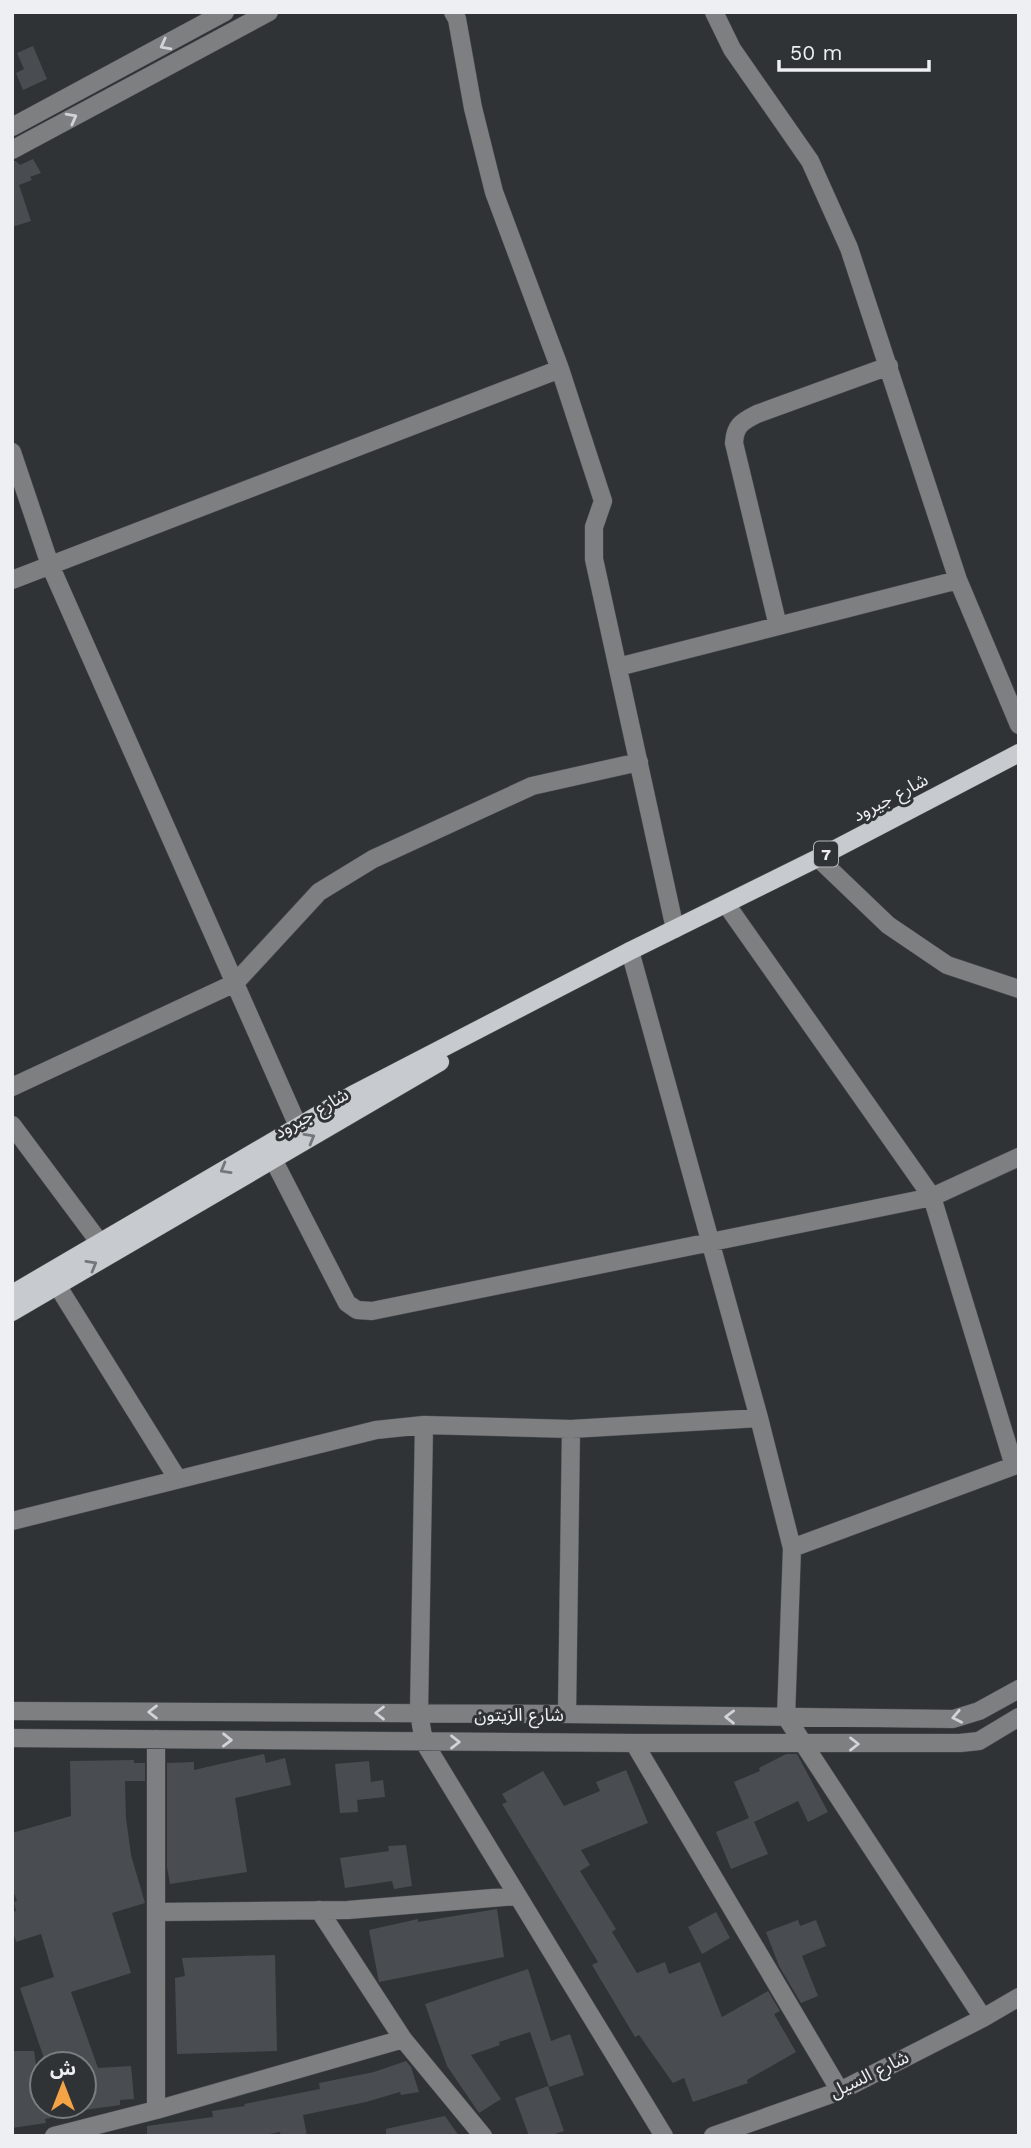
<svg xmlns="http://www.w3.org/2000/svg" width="1031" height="2148" font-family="'Work Sans','Noto Sans Arabic',sans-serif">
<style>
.building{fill:#494d51}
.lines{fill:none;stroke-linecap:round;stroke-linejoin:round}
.minor-casing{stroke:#4d5154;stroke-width:19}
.major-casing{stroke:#4d5154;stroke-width:19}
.minor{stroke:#7d7f81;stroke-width:18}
.major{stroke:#c7cbcf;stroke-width:18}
.oneway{stroke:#d1d3d6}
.oneway2{stroke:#73777b}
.labels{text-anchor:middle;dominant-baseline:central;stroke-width:6;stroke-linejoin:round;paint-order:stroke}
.shield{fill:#2f3336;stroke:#b4b7ba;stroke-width:2}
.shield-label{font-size:16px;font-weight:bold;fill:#edeff2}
.street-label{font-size:18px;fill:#edeff2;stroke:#2f3336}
</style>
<rect width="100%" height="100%" fill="#2f3336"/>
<path class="building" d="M 33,46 L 47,79 L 23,90 L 16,73 L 24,69 L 17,53 Z
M 33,159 L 41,173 L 30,177 L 32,180 L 19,185 L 31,221 L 12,227 L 12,161 L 16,161 L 20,165 Z
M 264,1754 L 266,1763 L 285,1758 L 291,1785 L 235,1798 L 247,1872 L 170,1884 L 167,1867 L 167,1763 L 194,1762 L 194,1770 Z
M 786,1754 L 797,1754 L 828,1812 L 808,1822 L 798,1801 L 754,1822 L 768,1854 L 731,1869 L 716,1832 L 749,1818 L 734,1782 L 760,1771 L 759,1768 Z
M 134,1760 L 134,1763 L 145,1763 L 145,1781 L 125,1781 L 126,1818 L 131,1855 L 145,1903 L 112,1913 L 131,1973 L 71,1992 L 98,2068 L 131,2066 L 134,2099 L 120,2100 L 120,2105 L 84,2110 L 84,2064 L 46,2064 L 20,1988 L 54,1977 L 41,1934 L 16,1942 L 12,1930 L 12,1912 L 16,1911 L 14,1902 L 17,1901 L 12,1888 L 12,1833 L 71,1816 L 70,1761 Z
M 369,1761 L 371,1782 L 383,1780 L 385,1797 L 357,1800 L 358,1812 L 340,1813 L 335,1764 Z
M 626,1770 L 648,1823 L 581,1850 L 590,1865 L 580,1871 L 616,1929 L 612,1932 L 637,1973 L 665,1962 L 669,1974 L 700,1962 L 722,2017 L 768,1991 L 780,2011 L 774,2014 L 796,2052 L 747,2080 L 748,2083 L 693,2102 L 684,2078 L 673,2083 L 639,2035 L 635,2037 L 592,1965 L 598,1962 L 502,1804 L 507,1802 L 502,1794 L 543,1771 L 564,1806 L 600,1791 L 596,1782 Z
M 406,1845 L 412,1886 L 394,1889 L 392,1881 L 345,1888 L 340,1858 L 389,1851 L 388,1846 Z
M 497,1909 L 504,1957 L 379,1982 L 369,1930 L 418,1919 L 418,1922 Z
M 716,1912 L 730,1938 L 702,1954 L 688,1927 Z
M 798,1920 L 800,1926 L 816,1920 L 826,1946 L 802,1956 L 818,1996 L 801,2003 L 779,1966 L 766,1932 Z
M 275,1955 L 277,2051 L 177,2054 L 175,1978 L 185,1976 L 182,1958 Z
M 528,1969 L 551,2041 L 570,2034 L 584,2075 L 549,2087 L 530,2032 L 499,2042 L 500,2045 L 471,2055 L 501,2099 L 479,2113 L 447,2066 L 425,2004 Z
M 12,2051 L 34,2051 L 42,2106 L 74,2106 L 75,2112 L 45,2119 L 46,2123 L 12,2128 Z
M 406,2061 L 411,2067 L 419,2092 L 401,2095 L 400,2092 L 366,2102 L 303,2115 L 307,2136 L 281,2136 L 280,2132 L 259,2136 L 147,2136 L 147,2126 L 213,2117 L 212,2111 L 245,2106 L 244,2104 L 320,2089 L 319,2083 L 374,2072 Z
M 548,2086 L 564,2131 L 549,2136 L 529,2136 L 515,2098 Z
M 445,2116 L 459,2136 L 386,2136 L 386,2129 Z"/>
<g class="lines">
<g class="minor-casing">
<path id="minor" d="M 453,12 L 457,19 L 473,108 L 494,192 L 560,369 L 603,501 L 594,527 L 594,559 L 675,929
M 714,12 L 732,49 L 810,161 L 849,248 L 958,580 L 1019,725
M 12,127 L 225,12
M 12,150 L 269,12
M 12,452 L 50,565 L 298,1126
M 12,580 L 560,369
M 778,626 L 734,443 C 735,426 741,422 757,414 L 889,366
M 618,667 L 958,580
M 818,858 L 888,925 L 947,965 L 1019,989
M 726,904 L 932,1197 L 1014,1466
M 630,951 L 759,1418 L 792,1548 L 786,1717 L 983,2018
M 12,1087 L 235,983 L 319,892 L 373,859 L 532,786 L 639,762
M 12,1125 L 100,1243
M 273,1159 L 347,1303 L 357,1310 L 372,1311 L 932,1197 L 1019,1157
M 57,1285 L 177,1478
M 424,1425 L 419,1713 L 424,1742 L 664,2136
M 12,1521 L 376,1430 L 424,1425 L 571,1429 L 759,1418
M 792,1548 L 1019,1464
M 12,1711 L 567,1714 L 953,1719 L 979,1711 L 1019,1689
M 567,1714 L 571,1429
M 12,1738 L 634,1743 L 960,1743 L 979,1741 L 1019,1717
M 156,1739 L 156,2110
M 634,1743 L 840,2091
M 319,1910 L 403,2039 L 483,2136
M 156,1912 L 348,1910 L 516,1896
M 54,2136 L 156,2110 L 403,2039
M 713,2136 L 840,2091 L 983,2018 L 1019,1997"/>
</g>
<g class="major-casing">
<path id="major" d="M 12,1294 L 352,1095 L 630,951 L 818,858 L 1019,753
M 12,1312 L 440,1062"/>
</g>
<use href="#minor" class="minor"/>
<use href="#major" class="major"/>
</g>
<defs><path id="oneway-chevron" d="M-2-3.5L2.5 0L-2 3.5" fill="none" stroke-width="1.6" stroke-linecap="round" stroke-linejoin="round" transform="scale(1.75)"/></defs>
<g class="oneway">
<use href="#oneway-chevron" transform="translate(165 45) rotate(152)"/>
<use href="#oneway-chevron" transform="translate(72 118) rotate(-28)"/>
<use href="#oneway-chevron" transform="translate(153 1712) rotate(-180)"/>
<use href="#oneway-chevron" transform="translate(380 1713) rotate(-180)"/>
<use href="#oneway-chevron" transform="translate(730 1717) rotate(-179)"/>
<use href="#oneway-chevron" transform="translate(957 1717) rotate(169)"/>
<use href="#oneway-chevron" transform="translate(227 1740) rotate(1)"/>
<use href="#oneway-chevron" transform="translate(455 1742)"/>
<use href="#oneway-chevron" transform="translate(854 1744)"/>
</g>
<g class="oneway2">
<use href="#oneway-chevron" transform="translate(310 1138) rotate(-30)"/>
<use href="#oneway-chevron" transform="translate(225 1169) rotate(150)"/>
<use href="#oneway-chevron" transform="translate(92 1265) rotate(-30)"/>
</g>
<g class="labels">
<rect class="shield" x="814" y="841.5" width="24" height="25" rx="5"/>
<g class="shield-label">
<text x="826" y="854">7</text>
</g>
<g class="street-label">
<text transform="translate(890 797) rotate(-28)">شارع جيرود</text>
<text transform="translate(311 1113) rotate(-30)">شارع جيرود</text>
<text x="519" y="1714">شارع الزيتون</text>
<text transform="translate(869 2074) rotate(-26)">شارع السيل</text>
</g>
</g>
<rect width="1031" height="2148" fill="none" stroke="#edeff2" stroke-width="28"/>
<g transform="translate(63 2085)"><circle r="33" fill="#2f3336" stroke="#7b7e81" stroke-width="2"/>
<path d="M0-5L12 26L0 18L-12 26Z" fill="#f4a345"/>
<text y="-10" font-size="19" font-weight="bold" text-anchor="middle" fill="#edeff2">ش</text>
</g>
<path d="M779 60v10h150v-10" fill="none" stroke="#edeff2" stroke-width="3.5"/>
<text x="790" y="60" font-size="21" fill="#edeff2" stroke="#2f3336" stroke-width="5" paint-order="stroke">50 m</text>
</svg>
